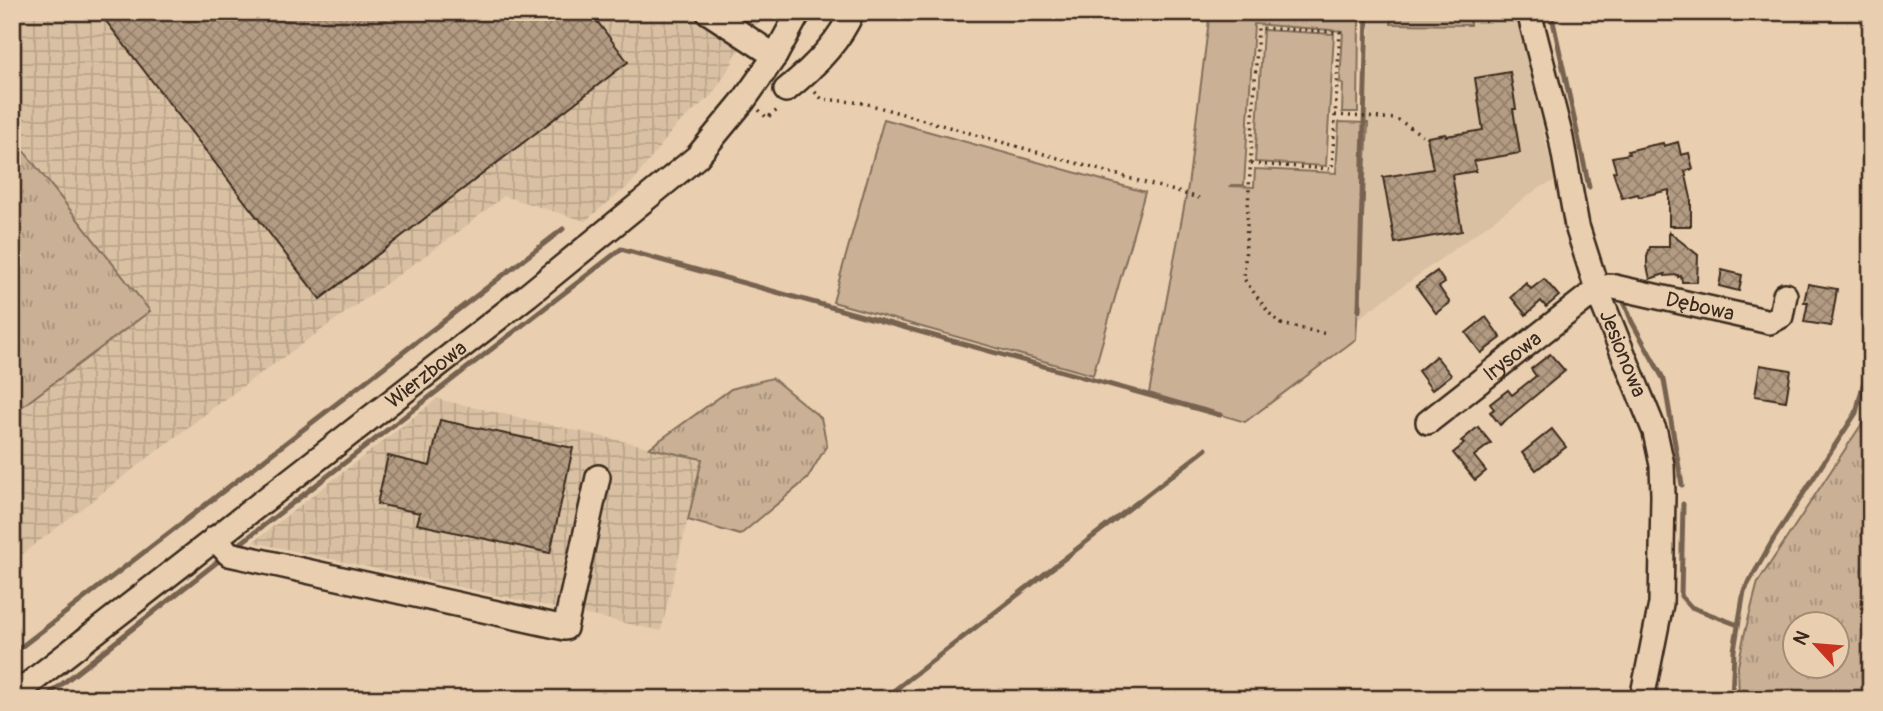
<svg xmlns="http://www.w3.org/2000/svg" width="1883" height="711" font-family="Pangolin,sans-serif">
<style>
.built{fill:#d9c0a2}
.industrial{fill:url(#industrial-grid)}
.grass{fill:url(#grass-tufts);stroke:#826e5a;stroke-width:2;fill-rule:evenodd}
.park{fill:#cab196;stroke:#826e5a;stroke-width:2}
.lines{fill:none;stroke-linecap:round;stroke-linejoin:round}
.stream{stroke:#766250;stroke-width:5}
.building{fill:url(#building-cross-hatch);stroke:#3b2a1e;stroke-width:2}
.minor-casing{stroke:#3b2a1e;stroke-width:28}
.path{stroke:#3b2a1e;stroke-width:3.5;stroke-dasharray:2 5;stroke-linecap:butt}
.minor{stroke:#e9cfb0;stroke-width:23}
.labels{text-anchor:middle;dominant-baseline:central;stroke-width:5;stroke-linejoin:round;paint-order:stroke}
.street-label{font-size:21px;fill:#3b2a1e;stroke:#e9cfb0}
</style>
<defs>
<pattern id="industrial-grid" width="8" height="8" patternUnits="userSpaceOnUse" patternTransform="scale(1.75)"><rect width="8" height="8" fill="#d9c0a2"/><path d="M0 4h8M4 0v8" fill="none" stroke="#bba58b"/></pattern>
<pattern id="grass-tufts" width="24" height="20" patternUnits="userSpaceOnUse" patternTransform="scale(1.75)"><rect width="24" height="20" fill="#cab196"/><path d="M3 7l-1-3M5 7V3M7 7l1-3M15 17l-1-3M17 17v-4M19 17l1-3" fill="none" stroke="#a5907a"/></pattern>
<pattern id="building-cross-hatch" width="8" height="8" patternUnits="userSpaceOnUse" patternTransform="scale(1.75)"><rect width="8" height="8" fill="#b39c83"/><path d="M0 0l8 8M0 8l8-8" fill="none" stroke="#937f6b"/></pattern>
</defs>
<rect width="100%" height="100%" fill="#e9cfb0"/>
<filter id="ink" filterUnits="userSpaceOnUse"><feTurbulence type="fractalNoise" baseFrequency=".0143" numOctaves="2"/><feDisplacementMap in="SourceGraphic" scale="14" xChannelSelector="R" yChannelSelector="G"/><feConvolveMatrix kernelMatrix="1 2 1 2 8 2 1 2 1" color-interpolation-filters="sRGB"/></filter>
<g filter="url(#ink)">
<path class="built" d="M 1371,12 L 1516,12 L 1555,181 L 1540,187 L 1359,318 Z"/>
<path class="industrial" d="M 12,12 L 766,12 L 732,60 L 733,62 L 712,95 L 676,126 L 631,184 L 585,221 L 504,196 L 461,230 L 221,402 L 12,562 L 12,414 L 149,311 L 12,136 Z
M 437,399 L 702,459 L 661,631 L 253,542 Z"/>
<path class="grass" d="M 12,136 L 150,311 L 12,414 Z
M 772,378 L 821,418 L 827,445 L 807,479 L 740,535 L 688,520 L 702,459 L 649,448 L 731,389 Z
M 1865,419 L 1871,420 L 1871,699 L 1739,699 L 1738,666 L 1744,636 L 1758,582 ZM 1796,624 L 1838,624 L 1838,666 L 1796,666 Z"/>
<path class="park" d="M 1210,12 L 1268,12 L 1268,15 L 1359,19 L 1358,112 L 1342,112 L 1343,84 L 1340,83 L 1343,31 L 1254,24 L 1244,185 L 1231,185 L 1230,186 L 1254,187 L 1255,169 L 1336,173 L 1339,122 L 1368,123 L 1356,339 L 1245,422 L 1149,393 L 1188,186 Z
M 1391,12 L 1470,12 L 1470,25 L 1391,24 Z
M 1263,30 L 1334,34 L 1326,166 L 1255,162 Z
M 884,119 L 1145,192 L 1093,375 L 833,302 Z"/>
<g class="lines">
<path class="stream" d="M 1551,12 L 1589,187
M 1624,302 L 1632,322 L 1664,380 L 1682,485
M 1359,311 L 1367,12
M 1683,504 L 1681,596 L 1691,607 L 1738,625
M 241,543 L 621,249 L 1220,415
M 12,654 L 563,229
M 43,699 L 221,559
M 883,699 L 1206,449
M 1732,699 L 1734,650 L 1744,591 L 1773,540 L 1856,413 L 1871,353"/>
</g>
<path class="building" d="M 99,12 L 590,12 L 628,62 L 320,299 Z
M 1510,72 L 1516,109 L 1513,109 L 1520,153 L 1474,161 L 1476,171 L 1452,175 L 1462,231 L 1395,243 L 1383,177 L 1433,169 L 1427,137 L 1446,134 L 1446,136 L 1483,130 L 1475,78 Z
M 1678,142 L 1681,155 L 1689,153 L 1693,169 L 1685,171 L 1691,198 L 1691,226 L 1669,226 L 1669,190 L 1639,197 L 1638,194 L 1622,198 L 1613,172 L 1616,171 L 1612,157 L 1629,154 L 1628,151 L 1648,146 L 1663,143 L 1664,146 Z
M 1669,232 L 1698,255 L 1697,282 L 1682,282 L 1681,276 L 1678,277 L 1678,275 L 1665,276 L 1665,274 L 1650,279 L 1647,266 L 1647,257 L 1650,247 L 1669,247 Z
M 1722,270 L 1742,275 L 1739,291 L 1719,286 Z
M 1437,271 L 1445,283 L 1439,287 L 1450,303 L 1436,313 L 1416,286 Z
M 1544,279 L 1559,296 L 1546,307 L 1541,301 L 1526,315 L 1511,297 L 1526,283 L 1531,289 Z
M 1808,284 L 1837,289 L 1831,326 L 1804,322 L 1808,302 L 1804,302 Z
M 1486,317 L 1501,338 L 1481,353 L 1466,333 Z
M 1550,354 L 1565,371 L 1500,425 L 1490,412 L 1494,409 L 1490,404 L 1508,390 L 1512,395 L 1536,376 L 1531,369 Z
M 1436,356 L 1451,375 L 1432,390 L 1418,371 Z
M 1760,365 L 1791,370 L 1786,401 L 1755,396 Z
M 440,420 L 573,448 L 550,553 L 417,524 L 420,513 L 377,504 L 388,456 L 430,466 Z
M 1478,427 L 1491,443 L 1474,456 L 1486,471 L 1475,480 L 1453,453 L 1464,444 L 1461,441 Z
M 1552,429 L 1566,447 L 1536,470 L 1522,453 Z"/>
<g class="lines">
<g class="minor-casing">
<g id="minor">
<path d="M 708,12 L 775,56"/>
<path id="s1" d="M 1529,12 L 1561,138 L 1577,226 L 1598,292 L 1655,432 L 1662,465 L 1663,495 L 1661,604 L 1642,699"/>
<path d="M 786,90 C 812,69 839,43 852,12"/>
<path id="s2" d="M 1428,422 L 1590,295 L 1610,286 L 1770,322 L 1781,316 L 1785,295"/>
<path d="M 215,538 L 229,554 L 565,628 L 598,477"/>
<path id="s3" d="M 12,697 L 528,295 L 697,157 L 744,100 L 775,56 L 799,12"/>
</g>
</g>
<path class="path" d="M 815,92 L 822,99 L 864,103 L 1199,198
M 759,110 L 767,118 L 780,108
M 1335,115 L 1397,119 L 1422,135
M 1251,164 L 1332,169 L 1340,32 L 1258,28 L 1244,279 L 1269,313 L 1282,325
M 1281,324 L 1327,334"/>
<use href="#minor" class="minor"/>
</g>
</g>
<g class="labels">
<g class="street-label">
<text stroke="none"><textPath href="#s2" startOffset="320">Dębowa</textPath></text>
<text stroke="none"><textPath href="#s1" startOffset="355">Jesionowa</textPath></text>
<text stroke="none"><textPath href="#s2" startOffset="107">Irysowa</textPath></text>
<text stroke="none"><textPath href="#s3" startOffset="525">Wierzbowa</textPath></text>
</g>
</g>
<rect width="1883" height="711" fill="none" stroke="#e9cfb0" stroke-width="42"/>
<rect x="21" y="21" width="1841" height="669" fill="none" stroke="#3b2a1e" stroke-width="2.5" filter="url(#ink)"/>
<g transform="translate(1816 645) rotate(296)"><circle r="33" fill="#e9cfb0" stroke="#a38d76" stroke-width="2"/>
<path d="M0-5L12 26L0 18L-12 26Z" fill="#c8321e"/>
<text y="-10" font-size="19" font-weight="bold" text-anchor="middle" fill="#3b2a1e">N</text>
</g>
</svg>
